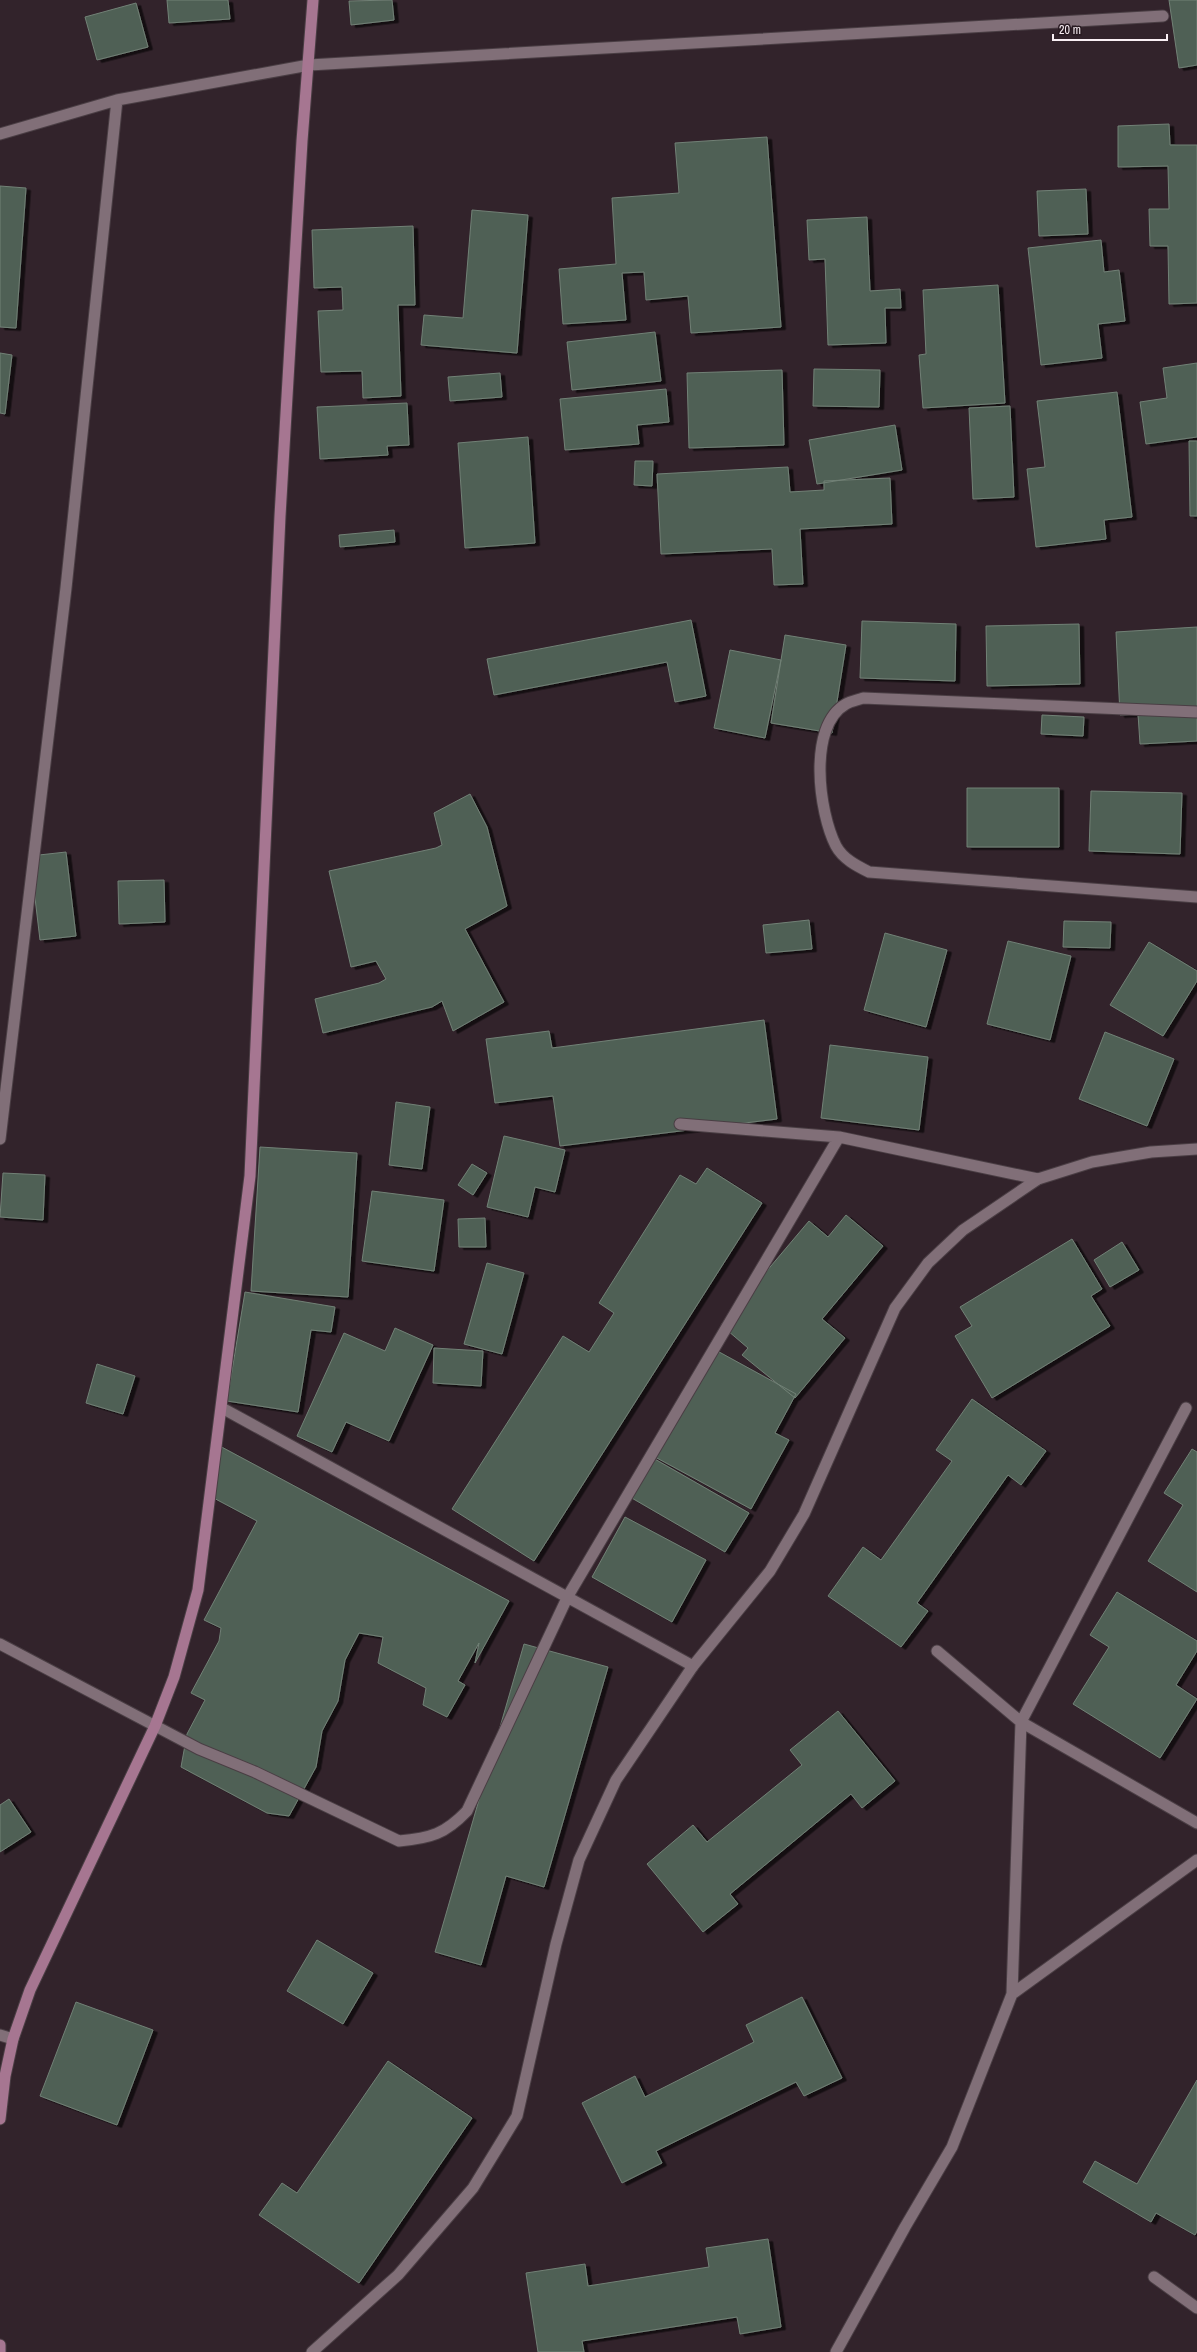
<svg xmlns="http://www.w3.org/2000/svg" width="1197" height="2352" font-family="'Archivo Narrow',sans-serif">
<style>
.building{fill:#506055;stroke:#718176;filter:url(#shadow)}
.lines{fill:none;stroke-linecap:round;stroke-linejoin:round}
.service-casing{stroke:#4a3e44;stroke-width:13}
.minor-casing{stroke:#4a3e44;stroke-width:13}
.tertiary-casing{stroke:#4a3e44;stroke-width:13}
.secondary-casing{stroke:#4a3e44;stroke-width:13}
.service{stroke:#816f78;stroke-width:11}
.minor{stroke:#816f78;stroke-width:11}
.tertiary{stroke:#816f78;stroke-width:11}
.secondary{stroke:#a67691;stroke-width:11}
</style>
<defs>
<filter id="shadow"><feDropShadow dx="4.5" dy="2.5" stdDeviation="0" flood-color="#0009"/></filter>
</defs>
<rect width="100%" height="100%" fill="#32232b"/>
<path class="building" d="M 167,0 L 228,0 L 230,19 L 169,23 Z
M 392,0 L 394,20 L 351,25 L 349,1 Z
M 1169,0 L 1197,0 L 1197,65 L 1179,68 Z
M 136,3 L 148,47 L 97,60 L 85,17 Z
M 1169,124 L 1170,145 L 1197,145 L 1197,303 L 1169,304 L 1168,246 L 1150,246 L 1149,209 L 1169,209 L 1168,166 L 1118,167 L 1118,126 Z
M 767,137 L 781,327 L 691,333 L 688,296 L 646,300 L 644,272 L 622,273 L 626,320 L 563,324 L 559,269 L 616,264 L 612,198 L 679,193 L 675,143 Z
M 0,186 L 26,188 L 16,328 L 0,327 Z
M 1086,189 L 1088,234 L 1039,236 L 1037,191 Z
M 472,210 L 528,215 L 517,353 L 421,345 L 424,315 L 463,318 Z
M 867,217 L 870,291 L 900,289 L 901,308 L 885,308 L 886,343 L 828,345 L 825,259 L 809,260 L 807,220 Z
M 413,226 L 415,305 L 398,305 L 401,396 L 363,398 L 362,371 L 321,372 L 318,311 L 343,310 L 342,287 L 314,288 L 312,230 Z
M 1101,240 L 1104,272 L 1119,270 L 1125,321 L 1098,324 L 1102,358 L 1041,365 L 1028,248 Z
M 998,285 L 1005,403 L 923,408 L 919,355 L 926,354 L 923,290 Z
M 655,332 L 661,381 L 572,390 L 567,342 Z
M 0,353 L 12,355 L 5,414 L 0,413 Z
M 1197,363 L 1197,437 L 1146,444 L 1140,402 L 1167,398 L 1163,368 Z
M 814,369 L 880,370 L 879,407 L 813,406 Z
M 782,370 L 784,445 L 689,448 L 687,373 Z
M 500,373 L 502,397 L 450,401 L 448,377 Z
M 666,389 L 669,422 L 637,425 L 639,444 L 565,450 L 560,399 Z
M 1117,392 L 1132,517 L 1104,520 L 1106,539 L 1036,547 L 1027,469 L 1045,467 L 1037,401 Z
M 407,403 L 409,445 L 387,446 L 388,455 L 320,459 L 317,407 Z
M 1010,406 L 1014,497 L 973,499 L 969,408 Z
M 895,425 L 902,470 L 817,484 L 809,440 Z
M 528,437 L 535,543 L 465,548 L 458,443 Z
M 1189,441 L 1197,441 L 1197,516 L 1190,516 Z
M 635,461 L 653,461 L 652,486 L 634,485 Z
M 788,467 L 790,492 L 824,490 L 824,481 L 890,478 L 892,524 L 800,529 L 803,584 L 774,585 L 772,549 L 661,554 L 657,474 Z
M 394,530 L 395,542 L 340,547 L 339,535 Z
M 691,620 L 706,696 L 675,702 L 667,662 L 494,695 L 487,659 Z
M 862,621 L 956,624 L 955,681 L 860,678 Z
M 1079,624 L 1080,684 L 987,686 L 986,626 Z
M 1197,627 L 1197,741 L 1140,744 L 1138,714 L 1120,715 L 1116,632 Z
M 785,635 L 846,645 L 832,733 L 771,723 Z
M 730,650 L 781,660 L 765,738 L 714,728 Z
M 1042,715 L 1084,717 L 1083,736 L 1041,734 Z
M 967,788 L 1059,788 L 1059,847 L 967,847 Z
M 1091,791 L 1182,793 L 1180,854 L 1089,851 Z
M 470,794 L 487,827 L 507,906 L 465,929 L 504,1002 L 453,1031 L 442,1001 L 432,1007 L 323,1033 L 315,999 L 379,983 L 386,979 L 376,961 L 351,967 L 329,871 L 436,848 L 442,845 L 434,813 Z
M 66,852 L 76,936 L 40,940 L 30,856 Z
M 164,880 L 165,922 L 119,924 L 118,881 Z
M 809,920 L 812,949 L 766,953 L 763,925 Z
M 1064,921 L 1111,922 L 1110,948 L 1063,947 Z
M 885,933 L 947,950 L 926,1027 L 864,1010 Z
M 1008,941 L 1071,956 L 1050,1040 L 987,1024 Z
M 1149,942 L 1197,971 L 1197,981 L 1163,1036 L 1110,1005 Z
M 764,1020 L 777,1119 L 560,1146 L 553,1096 L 495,1103 L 486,1039 L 549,1031 L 552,1048 Z
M 1105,1032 L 1174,1059 L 1147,1126 L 1079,1099 Z
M 830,1045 L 928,1057 L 919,1130 L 821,1118 Z
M 396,1102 L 430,1107 L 422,1169 L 389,1165 Z
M 504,1136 L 565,1150 L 555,1192 L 535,1187 L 528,1217 L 487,1207 Z
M 260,1147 L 357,1153 L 348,1297 L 251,1291 Z
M 472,1164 L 487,1173 L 473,1195 L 458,1185 Z
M 707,1168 L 762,1203 L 534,1561 L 452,1509 L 563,1336 L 589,1352 L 614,1313 L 599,1303 L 680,1175 L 696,1184 Z
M 3,1173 L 45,1175 L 43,1220 L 0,1217 Z
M 372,1191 L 444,1200 L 434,1271 L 362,1261 Z
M 846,1215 L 883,1246 L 822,1319 L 845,1338 L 795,1398 L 742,1355 L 748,1348 L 721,1325 L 809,1221 L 828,1237 Z
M 485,1218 L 486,1247 L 459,1247 L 458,1219 Z
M 1072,1239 L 1102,1289 L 1091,1296 L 1110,1326 L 992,1398 L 955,1336 L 972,1326 L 960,1307 Z
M 1122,1242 L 1139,1270 L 1110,1287 L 1094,1260 Z
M 487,1263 L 524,1273 L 502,1354 L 464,1344 Z
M 245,1292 L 335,1307 L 331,1332 L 311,1330 L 298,1412 L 227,1401 Z
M 395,1328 L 433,1345 L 389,1441 L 346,1422 L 332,1452 L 297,1436 L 344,1333 L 385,1351 Z
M 710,1347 L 796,1394 L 775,1433 L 789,1440 L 751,1509 L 655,1457 Z
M 434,1348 L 483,1351 L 481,1386 L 433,1383 Z
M 97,1364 L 135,1376 L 123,1414 L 86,1403 Z
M 972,1399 L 1046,1451 L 1021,1485 L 1008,1475 L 917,1603 L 928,1611 L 901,1647 L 828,1596 L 863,1547 L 881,1560 L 952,1461 L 936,1450 Z
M 216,1444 L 509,1601 L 475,1663 L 479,1643 L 458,1681 L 465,1685 L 447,1717 L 423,1705 L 426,1688 L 378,1663 L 383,1637 L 359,1633 L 345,1660 L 338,1701 L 322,1731 L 316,1767 L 289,1816 L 267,1813 L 181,1767 L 187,1734 L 205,1700 L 191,1693 L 219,1641 L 221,1628 L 204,1620 L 257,1521 L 208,1495 Z
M 1192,1449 L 1197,1452 L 1197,1592 L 1148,1561 L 1183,1505 L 1164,1493 Z
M 653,1458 L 749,1513 L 725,1552 L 630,1497 Z
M 625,1517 L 706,1560 L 672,1622 L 592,1577 Z
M 1117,1592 L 1197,1641 L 1197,1651 L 1176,1685 L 1197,1699 L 1160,1758 L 1073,1704 L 1109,1647 L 1090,1635 Z
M 524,1644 L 608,1667 L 544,1887 L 506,1876 L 481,1965 L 435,1952 Z
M 838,1711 L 895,1781 L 862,1808 L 851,1794 L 730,1894 L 738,1904 L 703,1932 L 647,1864 L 693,1825 L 707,1842 L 802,1765 L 790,1750 Z
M 9,1799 L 31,1832 L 0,1852 L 0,1805 Z
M 317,1940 L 373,1973 L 343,2024 L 287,1991 Z
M 802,1997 L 842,2078 L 804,2096 L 796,2082 L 656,2151 L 662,2163 L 622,2183 L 582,2103 L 635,2076 L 645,2097 L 754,2042 L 746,2025 Z
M 76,2002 L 153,2030 L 117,2125 L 40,2096 Z
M 388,2061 L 472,2118 L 359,2283 L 259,2215 L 282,2183 L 297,2193 Z
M 1197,2080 L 1197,2231 L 1195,2235 L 1156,2213 L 1151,2222 L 1083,2182 L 1095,2161 L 1137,2184 Z
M 768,2239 L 781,2327 L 740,2334 L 737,2317 L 582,2341 L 584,2352 L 538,2352 L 526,2273 L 585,2264 L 588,2286 L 709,2267 L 706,2248 Z"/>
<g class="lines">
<g class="service-casing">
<path id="service" d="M 1154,2277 L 1197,2308"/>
</g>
<g class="minor-casing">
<path id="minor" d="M 0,134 L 117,100 L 309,65 L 1163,16
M 1197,712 L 863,698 C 858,700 851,701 846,704 C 807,726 819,813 836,846 C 843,859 857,866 869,872 L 1197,897
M 680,1124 L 839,1137 L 1038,1179
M 0,1139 L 66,588 L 117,100
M 222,1408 L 693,1666
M 0,1644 L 199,1749 L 255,1772 L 399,1841 C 431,1838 445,1834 467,1811 L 568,1596 L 839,1137
M 937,1651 L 1021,1722 L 1197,1823
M 1012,1994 L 1197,1860
M 0,2035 L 13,2039
M 836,2352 L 905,2227 L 952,2147 L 1012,1994 L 1021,1722 L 1186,1408"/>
</g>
<g class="tertiary-casing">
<path id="tertiary" d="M 312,2352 L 398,2275 L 473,2188 L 517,2116 L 556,1944 L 579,1860 L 616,1780 L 693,1666 L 770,1571 L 804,1514 L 895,1308 L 928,1263 L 963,1230 L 1038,1179 L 1092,1162 L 1151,1152 L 1197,1149"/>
</g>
<g class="secondary-casing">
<path id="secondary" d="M 0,2119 L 5,2076 L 13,2039 L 30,1990 L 155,1726 L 174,1677 L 198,1590 L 250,1176 L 280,516 L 302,141 L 313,0
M 0,2345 L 0,2352"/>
</g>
<use href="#service" class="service"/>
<use href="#minor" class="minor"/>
<use href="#tertiary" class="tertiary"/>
<use href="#secondary" class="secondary"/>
</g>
<path d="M1053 34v6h114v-6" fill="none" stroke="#f9eff4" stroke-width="2"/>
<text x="1059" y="34" font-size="12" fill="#f9eff4" stroke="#281a21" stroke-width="3" paint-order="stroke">20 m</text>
</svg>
